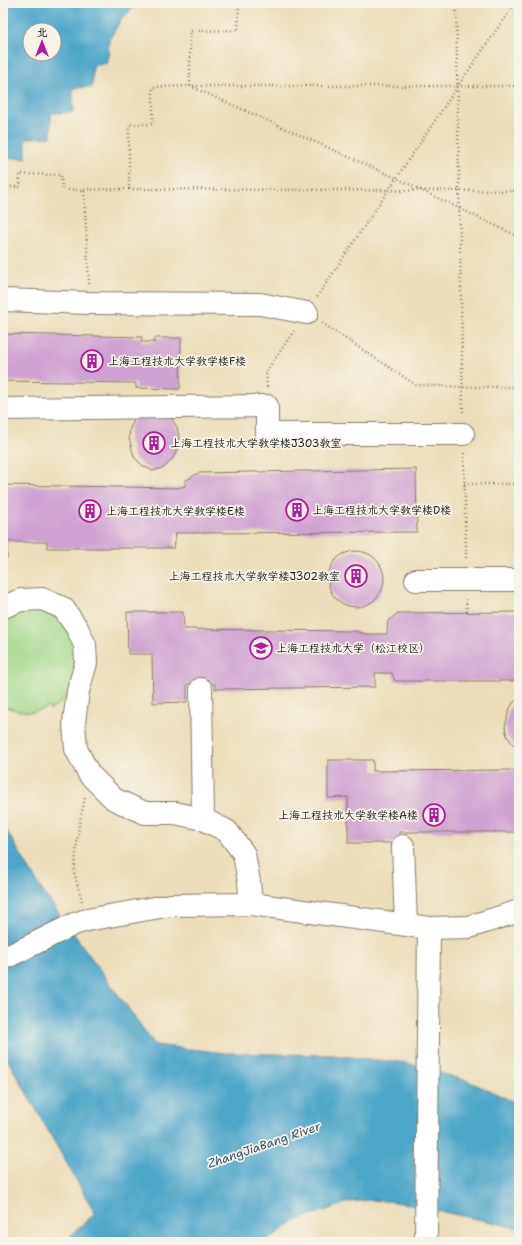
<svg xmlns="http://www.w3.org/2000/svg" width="522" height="1245" font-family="'Shantell Sans','LXGW WenKai TC',sans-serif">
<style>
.green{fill:#a1d788;stroke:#5e7a52}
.water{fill:#4ca6c9;stroke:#346172;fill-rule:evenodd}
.building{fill:#cea2d0}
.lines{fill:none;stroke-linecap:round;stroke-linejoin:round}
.minor-casing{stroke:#847c6a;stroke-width:24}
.path{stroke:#847c6a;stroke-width:2.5;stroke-dasharray:1 3;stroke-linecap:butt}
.minor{stroke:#fff;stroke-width:22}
.labels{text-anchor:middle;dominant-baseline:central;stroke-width:3.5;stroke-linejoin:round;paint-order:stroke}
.poi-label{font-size:11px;fill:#1c1c1c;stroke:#f7f3e8;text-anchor:start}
.water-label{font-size:12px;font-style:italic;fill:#325a6a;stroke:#f7f3e8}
</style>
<rect width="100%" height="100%" fill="#f7f3e8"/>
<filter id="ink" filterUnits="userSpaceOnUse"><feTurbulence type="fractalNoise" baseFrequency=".025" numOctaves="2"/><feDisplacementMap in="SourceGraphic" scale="8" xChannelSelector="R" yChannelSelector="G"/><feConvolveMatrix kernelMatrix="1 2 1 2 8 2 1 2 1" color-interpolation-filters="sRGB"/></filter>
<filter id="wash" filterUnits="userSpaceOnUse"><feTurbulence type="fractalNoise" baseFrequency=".012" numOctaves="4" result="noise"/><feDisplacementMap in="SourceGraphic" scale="16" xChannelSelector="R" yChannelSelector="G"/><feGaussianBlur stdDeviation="0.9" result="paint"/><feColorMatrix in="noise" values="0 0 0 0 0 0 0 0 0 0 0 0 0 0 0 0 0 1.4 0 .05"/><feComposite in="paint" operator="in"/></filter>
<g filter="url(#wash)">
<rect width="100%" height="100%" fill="#ebddb9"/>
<path class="green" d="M 35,606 L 77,628 L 74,693 L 50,710 L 48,707 C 31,715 21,712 3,706 L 3,615 Z"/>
<path class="water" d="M 8,3 L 139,3 L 122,18 L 109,40 L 108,63 L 93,66 L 92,87 L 73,88 L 73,112 L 51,113 L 51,137 L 26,138 L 26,158 L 3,158 L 3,23 L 5,21 ZM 30,30 L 54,30 L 54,54 L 30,54 Z
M 3,824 L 41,889 L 155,1045 L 225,1053 L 332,1055 L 407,1063 L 468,1081 L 519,1104 L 519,1228 L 396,1202 L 372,1200 L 349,1202 L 293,1222 L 265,1242 L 64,1242 L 95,1213 L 5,1055 L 8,1040 L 3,1030 Z"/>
<g id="blocks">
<path class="building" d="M 3,334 L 142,337 L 141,342 L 154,342 L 154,338 L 181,338 L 180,389 L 136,388 L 136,383 L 3,381 Z
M 143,411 L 166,411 L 172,419 L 177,427 L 179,437 L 178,448 L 173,458 L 165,467 L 153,471 L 143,466 L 134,457 L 129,438 L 130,428 L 135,419 Z
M 416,469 L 417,532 L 176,533 L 174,548 L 47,548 L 47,542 L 7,542 L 7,558 L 3,558 L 3,485 L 177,488 L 185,486 L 185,481 L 198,473 Z
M328 579a28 28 0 1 1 56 0a28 28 0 1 1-56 0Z
M 127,612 L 183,612 L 184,629 L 354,631 L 366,634 L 387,634 L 388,621 L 398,613 L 519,612 L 519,681 L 395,681 L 392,673 L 375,673 L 375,687 L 215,689 L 215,684 L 187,684 L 187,702 L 153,703 L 152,654 L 128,654 Z
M 519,698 L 519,750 L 512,743 L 507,736 L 505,727 L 509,710 L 513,703 Z
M 328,760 L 373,760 L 373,771 L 519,770 L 519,832 L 399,832 L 399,843 L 348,843 L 348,797 L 328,798 Z"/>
</g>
</g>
<g filter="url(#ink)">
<use href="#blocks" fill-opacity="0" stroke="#847c6a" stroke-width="1"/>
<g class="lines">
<g class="minor-casing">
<path id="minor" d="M 3,300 L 89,303 L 260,304 L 307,313
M 3,409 L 267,406 L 267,434 L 463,434
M 416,580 L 519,580
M 3,607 L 21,600 L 42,599 L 63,608 L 77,628 L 85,645 L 86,663 L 78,691 L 74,723 L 76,749 L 89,774 L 114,799 L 145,813 L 175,813 L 203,819 L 227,831 L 244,854 L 249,882 L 251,904
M 201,689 L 203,819
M 403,846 L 406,924
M 3,959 L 74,924 L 87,920 L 171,905 L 251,904 L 429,928 L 469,927 L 519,911
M 426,1242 L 429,928"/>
</g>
<path class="path" d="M 456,3 L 463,414
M 190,86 L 396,178 L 519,237
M 193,86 L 519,86
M 129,189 L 519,191
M 84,191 L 89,284
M 3,195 L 6,195 L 6,187 L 20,187 L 20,174 L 61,175 L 62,190 L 129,189 L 129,124 L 153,124 L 153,87 L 190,86 L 190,31 L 238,30 L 239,3
M 317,297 L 458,86 L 515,3
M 322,323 L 416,385 L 463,387 L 519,387
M 267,387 L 266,372 L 294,331
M 464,453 L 466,560
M 464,484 L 519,484
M 466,599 L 467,612
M 82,901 L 74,872 L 79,825 L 85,798"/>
<use href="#minor" class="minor"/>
</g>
</g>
<defs>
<g id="building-ring" transform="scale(1.15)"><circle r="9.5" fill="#f7f3e8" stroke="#b5179e" stroke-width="1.5"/><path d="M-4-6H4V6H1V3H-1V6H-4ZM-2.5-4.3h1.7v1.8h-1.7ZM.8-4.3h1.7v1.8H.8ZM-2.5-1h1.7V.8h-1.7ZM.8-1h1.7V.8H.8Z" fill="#b5179e"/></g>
<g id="university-ring" transform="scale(1.15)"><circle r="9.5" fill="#f7f3e8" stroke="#b5179e" stroke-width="1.5"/><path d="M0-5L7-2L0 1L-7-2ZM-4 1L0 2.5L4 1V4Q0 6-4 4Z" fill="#b5179e"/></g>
</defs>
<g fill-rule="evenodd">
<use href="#building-ring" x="92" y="361"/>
<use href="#building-ring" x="154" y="443"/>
<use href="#building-ring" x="297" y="510"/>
<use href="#building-ring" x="90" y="511"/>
<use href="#building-ring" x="356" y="576"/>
<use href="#university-ring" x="261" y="648"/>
<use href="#building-ring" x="434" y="815"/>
</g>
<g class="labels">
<g class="poi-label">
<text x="108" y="361">上海工程技术大学教学楼F楼</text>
<text x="170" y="443">上海工程技术大学教学楼J303教室</text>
<text x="312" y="510">上海工程技术大学教学楼D楼</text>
<text x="106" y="511">上海工程技术大学教学楼E楼</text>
<text x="340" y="576" text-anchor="end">上海工程技术大学教学楼J302教室</text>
<text x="276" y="648">上海工程技术大学（松江校区）</text>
<text x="418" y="815" text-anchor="end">上海工程技术大学教学楼A楼</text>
</g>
<g class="water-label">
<text transform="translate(264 1145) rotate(-19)">ZhangJiaBang River</text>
</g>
</g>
<rect width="522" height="1245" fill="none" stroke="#f7f3e8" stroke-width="16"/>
<g transform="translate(42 42)"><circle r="19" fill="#f7f3e8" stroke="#9f9d96"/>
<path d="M0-3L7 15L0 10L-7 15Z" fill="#b5179e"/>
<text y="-6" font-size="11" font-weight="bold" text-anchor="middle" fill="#1c1c1c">北</text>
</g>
</svg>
